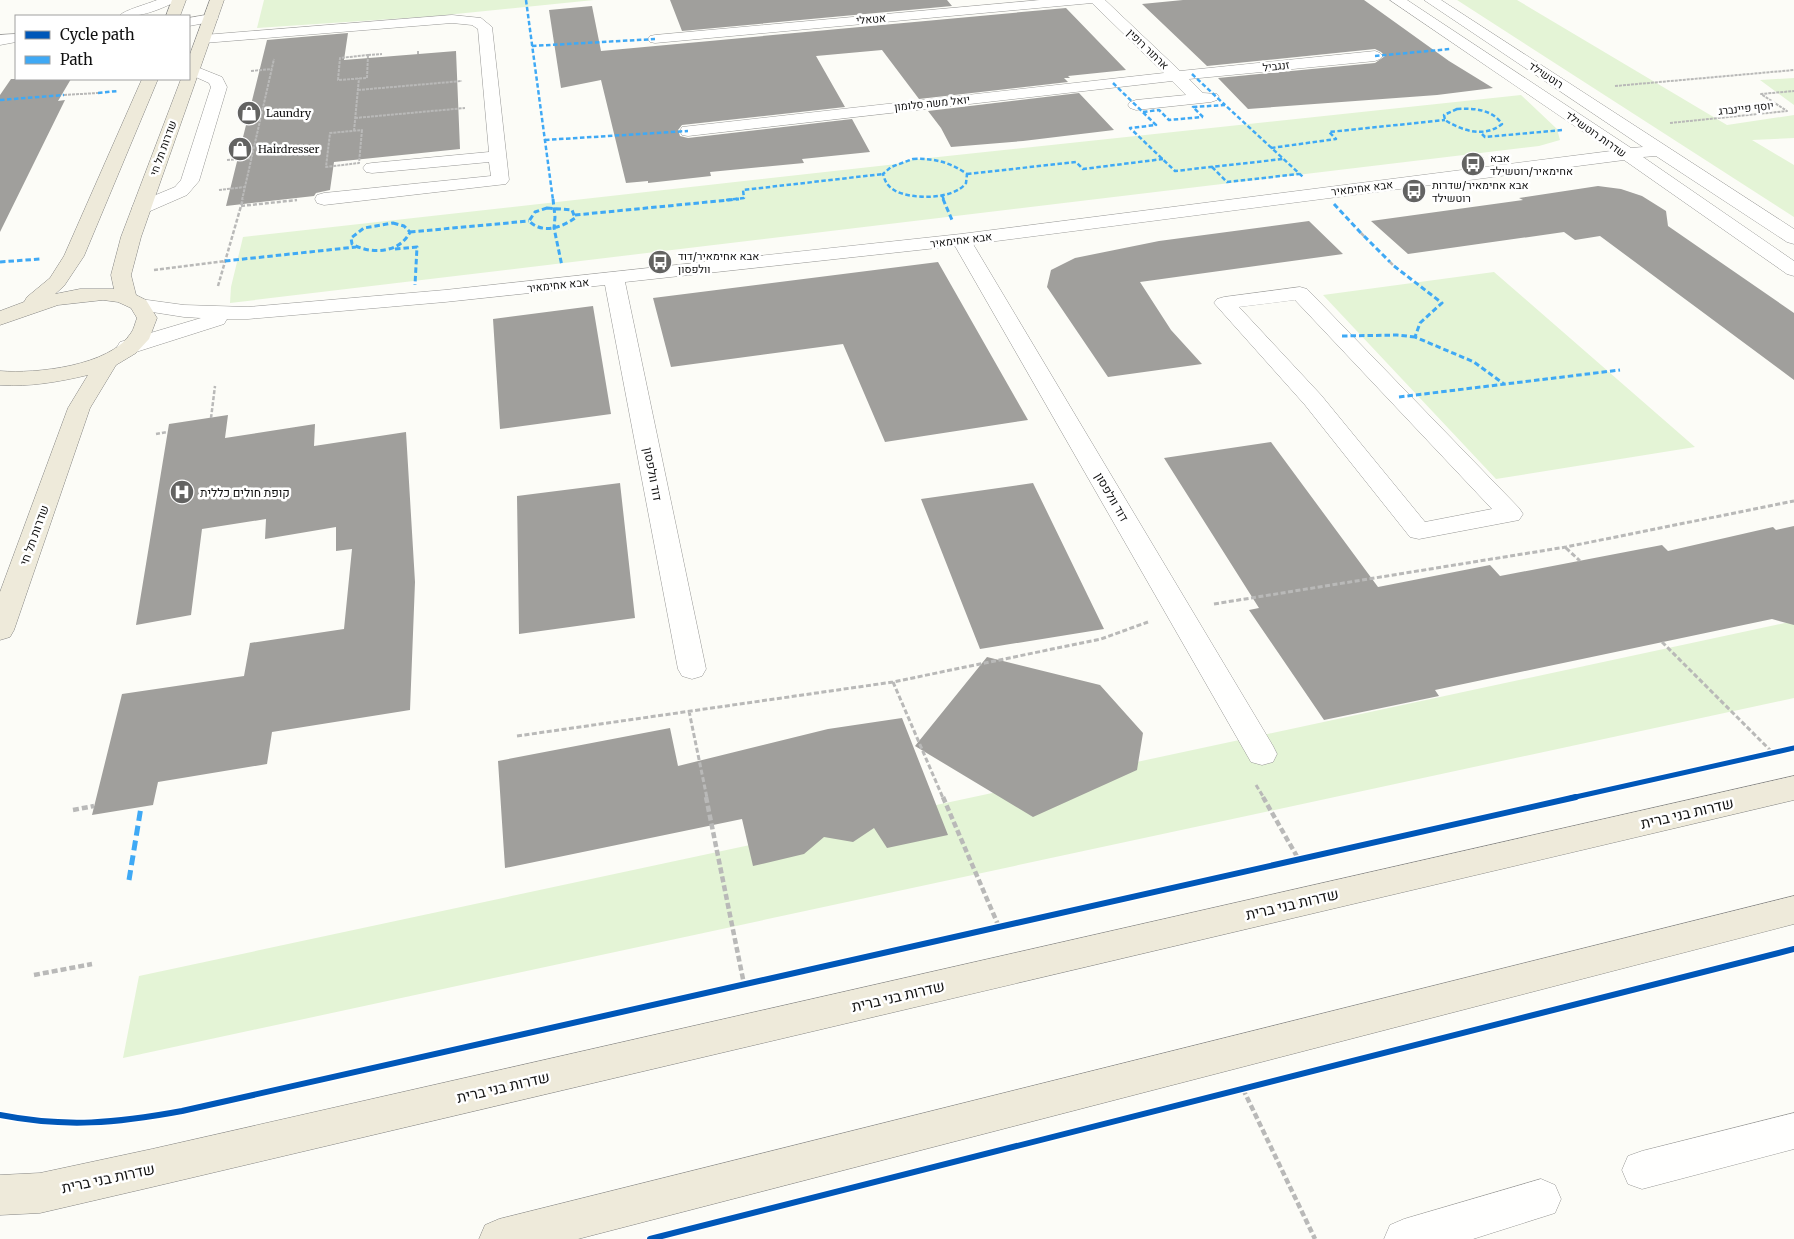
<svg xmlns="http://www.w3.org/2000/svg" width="1794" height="1239" font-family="Merriweather,Heebo,serif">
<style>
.green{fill:#e4f4d6}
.building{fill:#a09f9c}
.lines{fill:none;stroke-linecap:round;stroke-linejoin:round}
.minor-casing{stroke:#979795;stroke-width:1}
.major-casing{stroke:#848482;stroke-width:1}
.path-far3{stroke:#b9b9b8;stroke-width:2;stroke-dasharray:3 1;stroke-linecap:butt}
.path-far2{stroke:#b9b9b8;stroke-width:2.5;stroke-dasharray:4 2;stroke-linecap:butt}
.path-far1{stroke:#b9b9b8;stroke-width:3;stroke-dasharray:5 2.5;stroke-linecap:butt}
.path{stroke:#b9b9b8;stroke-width:4.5;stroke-dasharray:6 3;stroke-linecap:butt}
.minor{fill:#fffffe;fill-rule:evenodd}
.major{fill:#eeeada;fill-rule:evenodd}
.quiet-far2{stroke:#3fa9f5;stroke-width:2.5;stroke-dasharray:4.5 2.5;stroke-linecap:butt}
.quiet-far1{stroke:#3fa9f5;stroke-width:3;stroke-dasharray:5.5 3;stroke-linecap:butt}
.quiet{stroke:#3fa9f5;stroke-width:5;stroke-dasharray:10 5;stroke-linecap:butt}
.cycleway-far1-casing{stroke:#fff;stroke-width:8}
.cycleway-casing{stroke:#fff;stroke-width:9}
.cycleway-far1{stroke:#0057b8;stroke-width:5}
.cycleway{stroke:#0057b8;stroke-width:6}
.labels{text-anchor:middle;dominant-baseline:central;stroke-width:5;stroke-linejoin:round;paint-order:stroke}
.far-street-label{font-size:11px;fill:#111;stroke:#fff}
.far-poi-label{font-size:11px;fill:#111;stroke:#fff;text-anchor:start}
.street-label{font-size:12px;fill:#111;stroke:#fff}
.poi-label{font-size:12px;fill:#111;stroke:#fff;text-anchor:start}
.near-street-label{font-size:15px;fill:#111;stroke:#fff}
</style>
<rect width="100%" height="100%" fill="#fcfcf7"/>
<path class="green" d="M 264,0 L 594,0 L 436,16 L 257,28 Z
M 1457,0 L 1517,0 L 1727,125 L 1794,115 L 1794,138 L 1752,140 L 1794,165 L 1794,217 Z
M 1794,78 L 1794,105 L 1760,80 Z
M 1521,95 L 1557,129 L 1560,140 L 1539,146 L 230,303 L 231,287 L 243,237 L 897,164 L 910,160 Z
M 1494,272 L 1695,447 L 1496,479 L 1323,295 Z
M 1794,621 L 1794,698 L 123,1058 L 139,976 Z"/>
<path class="building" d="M 670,0 L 947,0 L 952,6 L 682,31 Z
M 1183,0 L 1364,0 L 1449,61 L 1493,88 L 1437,95 L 1248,109 L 1218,78 L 1375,63 L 1385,56 L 1381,52 L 1375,49 L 1207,66 L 1142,4 Z
M 592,6 L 601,51 L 1066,8 L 1126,70 L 1068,76 L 1070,78 L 1064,78 L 1068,82 L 919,99 L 882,50 L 816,56 L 845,107 L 682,125 L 678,130 L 680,136 L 688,138 L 852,119 L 870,152 L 802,159 L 804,163 L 710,172 L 711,176 L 648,183 L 648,181 L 626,183 L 601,80 L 561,88 L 549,10 Z
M 348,33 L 344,60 L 456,51 L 460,149 L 334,162 L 330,190 L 316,193 L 314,196 L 226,206 L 267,40 Z
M 11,79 L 71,79 L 58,101 L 65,100 L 0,232 L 0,95 Z
M 1079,93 L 1114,130 L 1023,141 L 951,147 L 941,128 L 928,111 Z
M 1598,186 L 1621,189 L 1642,196 L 1666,211 L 1668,226 L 1794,313 L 1794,380 L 1600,236 L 1575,240 L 1564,232 L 1408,254 L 1371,221 L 1523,200 L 1519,198 Z
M 1309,221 L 1343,254 L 1140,282 L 1171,330 L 1202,364 L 1108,377 L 1047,287 L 1051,270 L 1075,258 L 1159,241 Z
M 938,262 L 1028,420 L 885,442 L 843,344 L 671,367 L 653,298 Z
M 593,306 L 611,414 L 500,429 L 493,319 Z
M 228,415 L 225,438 L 315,424 L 314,446 L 406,432 L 415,582 L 410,710 L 272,732 L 267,764 L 158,782 L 153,805 L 92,815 L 122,694 L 244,676 L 250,643 L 344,629 L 352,549 L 336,551 L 336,527 L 265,539 L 266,519 L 202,529 L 191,615 L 136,625 L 169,424 Z
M 1271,442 L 1378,587 L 1490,565 L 1500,576 L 1662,545 L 1668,551 L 1773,527 L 1776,530 L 1794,526 L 1794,625 L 1772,619 L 1435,690 L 1439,696 L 1324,720 L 1249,610 L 1259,608 L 1164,458 Z
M 620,483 L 635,618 L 519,634 L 517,496 Z
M 1033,483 L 1104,629 L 980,649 L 921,499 Z
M 987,657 L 1100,685 L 1143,733 L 1137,770 L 1033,817 L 915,746 Z
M 902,718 L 948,835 L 887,848 L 874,828 L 853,842 L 824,837 L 804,854 L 753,866 L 742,819 L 505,868 L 498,761 L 670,728 L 678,766 L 828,729 Z"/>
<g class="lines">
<g class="minor-casing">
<path id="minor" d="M 157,0 L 175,0 L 173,3 C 154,12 140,17 119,16 C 124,10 148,4 157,0 Z
M 1040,0 L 1105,0 L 1180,71 L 1375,51 L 1380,53 L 1383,56 L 1380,59 L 1375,61 L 1189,79 L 1203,93 L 1217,94 L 1219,97 L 1217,100 L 1211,102 L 1136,110 L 1130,108 L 1128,105 L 1130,102 L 1136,100 L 1186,95 L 1172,81 L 688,136 L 682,135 L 680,131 L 682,127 L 1164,73 L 1092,3 L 655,43 L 650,42 L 648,39 L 650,36 L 655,35 Z
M 1390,0 L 1407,0 L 1631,148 L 1643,147 L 1424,0 L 1441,0 L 1794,229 L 1794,244 L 1787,242 L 1656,156 L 1643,157 L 1794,261 L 1794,276 L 1787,274 L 1624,160 L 973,244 L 1273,746 L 1277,754 L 1273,762 L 1262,765 L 1251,762 L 955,246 L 625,282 L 706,669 L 702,676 L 692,679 L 682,676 L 678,669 L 605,285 L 445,302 L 248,319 L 227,319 L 224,324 L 136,352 L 128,353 L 120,352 L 117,347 L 120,342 L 201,318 L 184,317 L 133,309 L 130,305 L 133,301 L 140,299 L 184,305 L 248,307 L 445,290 L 961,234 L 1611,151 Z
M 211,14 L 216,15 L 218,18 L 216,21 L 189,26 L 189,18 Z
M 452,15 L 481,18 L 492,27 L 509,180 L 506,184 L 324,205 L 317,203 L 315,199 L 317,195 L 324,193 L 491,176 L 489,162 L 372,173 L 366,172 L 363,168 L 366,164 L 372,163 L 489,152 L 478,29 L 472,25 L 452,23 L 204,43 L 199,42 L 197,39 L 199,36 L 204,35 Z
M 16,34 L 16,42 L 0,45 L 0,35 Z
M 192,65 L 222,77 L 227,87 L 199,181 L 187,195 L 148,212 L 141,214 L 134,212 L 132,208 L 134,204 L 175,187 L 181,180 L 211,87 L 209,83 L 189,74 L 189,66 Z
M 1300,287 L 1307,289 L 1519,508 L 1523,514 L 1519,520 L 1419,539 L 1410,537 L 1305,405 L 1214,303 L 1217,299 L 1224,297 ZM 1295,300 L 1492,509 L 1425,522 L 1321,395 L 1239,307 Z
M 1794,1113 L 1794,1149 L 1642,1189 L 1628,1184 L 1622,1170 L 1628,1156 L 1642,1151 Z
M 1541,1179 L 1555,1185 L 1561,1199 L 1555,1213 L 1473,1239 L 1384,1239 L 1390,1225 L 1404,1219 Z"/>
</g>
<g class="major-casing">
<path id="major" d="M 172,0 L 186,0 L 180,16 L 166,16 Z
M 210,0 L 224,0 L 141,237 L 131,275 L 136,295 L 146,300 L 157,318 L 149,339 L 136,353 L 116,365 L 90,408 L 14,630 L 10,637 L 0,640 L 0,592 L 68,408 L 88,375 C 58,382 30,387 0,385 L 0,371 C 36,374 110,366 131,333 C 134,329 135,323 137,318 L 131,308 L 118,302 L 103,300 L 58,305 L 0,325 L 0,311 L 24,302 L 27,297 L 50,278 L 64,256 L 142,79 L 158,79 L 84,256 L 64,286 L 55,294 L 80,289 L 114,289 L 111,275 L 121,237 L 181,79 L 189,79 L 189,57 Z
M 1794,776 L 1794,800 L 152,1187 L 40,1213 L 0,1215 L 0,1175 L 40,1173 L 152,1149 Z
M 1794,896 L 1794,924 L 578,1239 L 479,1239 L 485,1225 L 499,1219 Z"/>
</g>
<path class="path-far3" d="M 418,51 L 418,54
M 368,55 L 367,78 L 338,80 L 340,58 Z
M 368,55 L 382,54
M 251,71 L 272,69
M 1615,86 L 1794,70
M 358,90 L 462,81
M 64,95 L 98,93
M 355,118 L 465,108
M 1670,123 L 1787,111 L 1761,94 L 1794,91
M 362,130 L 359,163 L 326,167 L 330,133 Z
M 354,131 L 359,78
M 227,160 L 252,158
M 219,190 L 245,187
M 242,200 L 274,59"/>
<path class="path-far2" d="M 241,206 L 297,200
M 1361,233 L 1364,236
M 1390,262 L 1394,266
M 154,270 L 225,261
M 218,286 L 243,199
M 211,418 L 215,386
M 156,434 L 167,432"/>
<path class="path-far1" d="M 1566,548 L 1580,561
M 1214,604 L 1566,547 L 1794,501
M 1662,642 L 1773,753
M 893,682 L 943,798
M 689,711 L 707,798
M 517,736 L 893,682 L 1101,639 L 1148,622
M 1256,785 L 1264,798"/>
<path class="path" d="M 706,797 L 744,984
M 943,797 L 999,927
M 1263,797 L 1299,860
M 73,810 L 94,806
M 34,975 L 92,964
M 1243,1089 L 1315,1239"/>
<use href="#minor" class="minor"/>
<use href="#major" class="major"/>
<path class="quiet-far2" d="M 526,0 L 553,200
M 532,46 L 655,39
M 1375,56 L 1450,49
M 1192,74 L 1225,105
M 1113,83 L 1156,125 L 1130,128 L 1175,171 L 1283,159
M 98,93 L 118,91
M 0,100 L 64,95
M 1457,109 C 1473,108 1492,109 1502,124 C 1485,138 1462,131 1445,120 L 1444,115 Z
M 1143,112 L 1159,110 L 1169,120 L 1203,117
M 1203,117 L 1193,107 L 1225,105 L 1303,177
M 1482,134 L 1485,137 L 1563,130
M 545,140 L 688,131
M 1271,148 L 1336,139 L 1329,132 L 1445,120
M 913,159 C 933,158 950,162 967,174 L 966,183 C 954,200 910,200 894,190 C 887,186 885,181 883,174 L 891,167 Z
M 1212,167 L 1227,182 L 1299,174
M 967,174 L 1076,162 L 1083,169 L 1163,159
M 942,195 L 944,200
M 726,200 L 744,198 L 743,190 L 883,174"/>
<path class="quiet-far1" d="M 553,199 L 555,217 L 554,228 L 562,266
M 943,199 L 952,220
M 1334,204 L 1361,233
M 547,208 L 572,210 L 575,218 C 561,228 542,234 529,221 L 535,212 Z
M 575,215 L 739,199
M 393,223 L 404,226 L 410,232 C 400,253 371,255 352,244 L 351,238 L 364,228 Z
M 410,232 L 529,221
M 1364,236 L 1390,262
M 395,249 L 417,247 L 415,285
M 225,261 L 356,247
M 0,262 L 40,259
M 1394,266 L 1442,303 L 1420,323 L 1415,337 L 1474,362 L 1504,384
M 1342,336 L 1397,335 L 1415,337
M 1399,397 L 1620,370"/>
<path class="quiet" d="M 129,880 L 141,807"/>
<g class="cycleway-far1-casing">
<path id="cycleway-far1" d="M 1571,798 L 1794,748"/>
</g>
<g class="cycleway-casing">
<path id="cycleway" d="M 0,1115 C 66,1128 117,1123 182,1111 L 1576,797
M 650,1239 L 1794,949"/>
</g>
<use href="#cycleway-far1" class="cycleway-far1"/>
<use href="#cycleway" class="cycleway"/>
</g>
<defs>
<g id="shop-disc" transform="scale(1.25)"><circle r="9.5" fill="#636362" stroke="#fff"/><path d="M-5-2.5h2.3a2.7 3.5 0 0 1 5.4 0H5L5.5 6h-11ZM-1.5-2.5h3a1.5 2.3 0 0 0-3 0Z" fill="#fff"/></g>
<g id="bus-disc" transform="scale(1.25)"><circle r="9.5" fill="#636362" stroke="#fff"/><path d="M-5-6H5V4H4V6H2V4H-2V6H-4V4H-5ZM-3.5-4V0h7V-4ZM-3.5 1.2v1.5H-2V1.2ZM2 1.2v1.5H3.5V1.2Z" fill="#fff"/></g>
<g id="hospital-disc" transform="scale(1.25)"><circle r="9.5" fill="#636362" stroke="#fff"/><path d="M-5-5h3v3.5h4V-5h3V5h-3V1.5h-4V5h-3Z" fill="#fff"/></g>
</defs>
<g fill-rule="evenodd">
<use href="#shop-disc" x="249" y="113"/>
<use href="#shop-disc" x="240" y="149"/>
<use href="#bus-disc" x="1473" y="164"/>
<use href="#bus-disc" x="1414" y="191"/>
<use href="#bus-disc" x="660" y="262"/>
<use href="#hospital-disc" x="182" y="492"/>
</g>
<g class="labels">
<g class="far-street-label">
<text transform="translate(871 19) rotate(-5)">אטאלי</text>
<text transform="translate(1148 49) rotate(44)">ארתור רופין</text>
<text transform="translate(1276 66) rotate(-6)">זנגביל</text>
<text transform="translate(1546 75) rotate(33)">רוטשילד</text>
<text transform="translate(932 103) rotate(-6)">יואל משה סלומון</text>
<text transform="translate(1746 108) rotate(-6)">יוסף פיינברג</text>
<text transform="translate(1596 134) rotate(35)">שדרות רוטשילד</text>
<text transform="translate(163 148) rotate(-70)">שדרות תל חי</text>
<text transform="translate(1362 188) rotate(-7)">אבא אחימאיר</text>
<text transform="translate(961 240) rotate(-7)">אבא אחימאיר</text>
<text transform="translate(558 285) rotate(-6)">אבא אחימאיר</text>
</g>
<g class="far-poi-label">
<text x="266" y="113">Laundry</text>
<text x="258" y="149">Hairdresser</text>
<text x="1490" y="158">אבא<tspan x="1490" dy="13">אחימאיר/רוטשילד</tspan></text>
<text x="1432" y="185">אבא אחימאיר/שדרות<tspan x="1432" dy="13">רוטשילד</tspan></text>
<text x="678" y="256">אבא אחימאיר/דוד<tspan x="678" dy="13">וולפסון</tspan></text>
</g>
<g class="street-label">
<text transform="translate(653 474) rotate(79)">דוד וולפסון</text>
<text transform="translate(1112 497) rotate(60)">דוד וולפסון</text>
<text transform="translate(34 535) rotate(-70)">שדרות תל חי</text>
</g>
<g class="poi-label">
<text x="200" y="492">קופת חולים כללית</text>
</g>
<g class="near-street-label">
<text transform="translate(1687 813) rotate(-13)">שדרות בני ברית</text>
<text transform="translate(1292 904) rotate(-13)">שדרות בני ברית</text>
<text transform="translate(898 996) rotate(-13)">שדרות בני ברית</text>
<text transform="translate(503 1087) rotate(-13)">שדרות בני ברית</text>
<text transform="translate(108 1178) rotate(-12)">שדרות בני ברית</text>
</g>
</g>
<rect x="15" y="15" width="175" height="65" fill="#ffffff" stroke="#a0a0a0"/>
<rect x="25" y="31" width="25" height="8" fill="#0057b8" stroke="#a0a0a0"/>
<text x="60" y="40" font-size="15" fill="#111111">Cycle path</text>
<rect x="25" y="56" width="25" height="8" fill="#3fa9f5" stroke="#a0a0a0"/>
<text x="60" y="65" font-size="15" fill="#111111">Path</text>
</svg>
